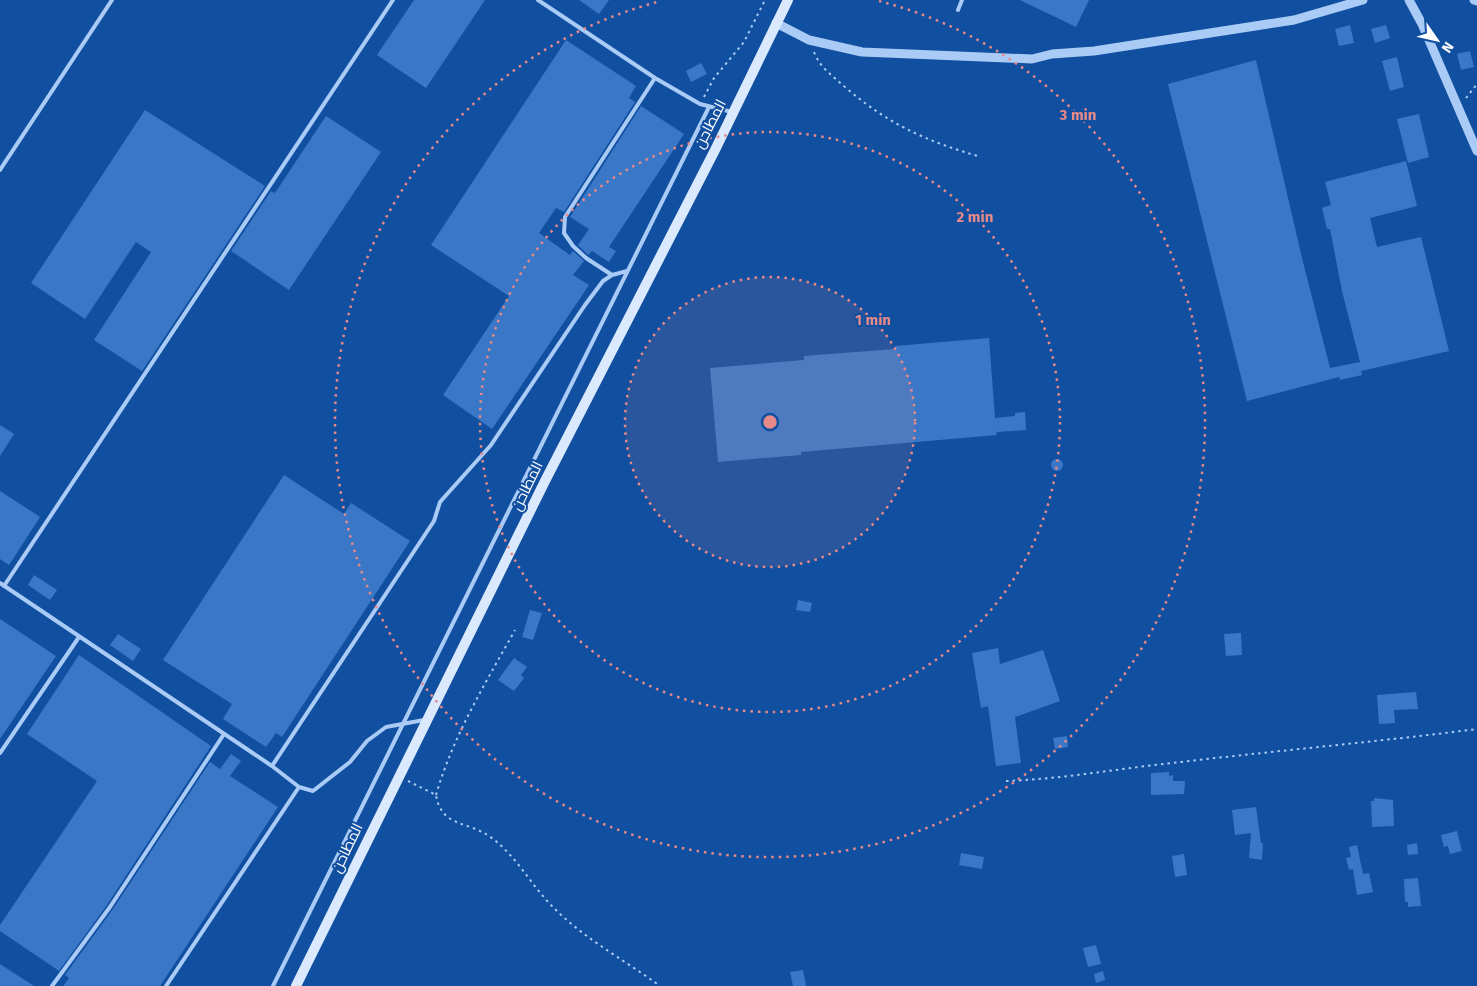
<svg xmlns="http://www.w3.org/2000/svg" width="1477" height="986" font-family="'Fira Sans',Cairo,sans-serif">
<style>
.building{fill:#3a78c7}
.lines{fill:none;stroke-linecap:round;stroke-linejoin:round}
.path{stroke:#a9cbf5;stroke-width:2;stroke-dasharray:2.5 4;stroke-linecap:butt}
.service{stroke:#a9cbf5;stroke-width:4}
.tertiary{stroke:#a9cbf5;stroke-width:9}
.secondary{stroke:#dae9fe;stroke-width:10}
.ring{fill:none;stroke:#e88989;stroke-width:2.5;stroke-dasharray:2.5 5}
.labels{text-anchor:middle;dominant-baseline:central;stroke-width:4;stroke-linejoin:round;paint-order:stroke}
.street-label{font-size:15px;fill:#fff;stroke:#114fa0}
.centre{fill:#e88989;stroke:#114fa0;stroke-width:2.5}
.ring-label{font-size:15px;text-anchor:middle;font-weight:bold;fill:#e88989;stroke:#114fa0;stroke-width:4;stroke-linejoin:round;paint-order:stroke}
</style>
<rect width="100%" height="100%" fill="#114fa0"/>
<path class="building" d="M 414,0 L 485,0 L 426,88 L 377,55 Z
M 579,0 L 609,0 L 599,14 Z
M 1020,0 L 1089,0 L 1076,27 Z
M 1350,25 L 1354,43 L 1339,46 L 1335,29 Z
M 1386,25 L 1390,38 L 1375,43 L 1371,29 Z
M 566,40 L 636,86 L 629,98 L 635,102 L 564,212 L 556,208 L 539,233 L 570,255 L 573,251 L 584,261 L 573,275 L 589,285 L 492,429 L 443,395 L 509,296 L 431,245 Z
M 1470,51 L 1474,67 L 1461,70 L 1457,54 Z
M 1397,57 L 1404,87 L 1390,91 L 1382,61 Z
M 1256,60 L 1302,258 L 1330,368 L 1360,362 L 1342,291 L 1330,229 L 1327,229 L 1322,208 L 1331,205 L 1325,182 L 1406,161 L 1417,206 L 1370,218 L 1377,247 L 1421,237 L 1449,351 L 1361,371 L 1362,375 L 1340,380 L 1339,377 L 1247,401 L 1168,84 Z
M 701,63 L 707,74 L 691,82 L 686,71 Z
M 641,106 L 684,134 L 609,247 L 616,251 L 609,262 L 592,251 L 588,255 L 578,245 L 589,229 L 570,217 Z
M 145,110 L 265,186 L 142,371 L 94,340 L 151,252 L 136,242 L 85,319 L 31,283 Z
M 1419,114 L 1429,157 L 1408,163 L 1397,119 Z
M 326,116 L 381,152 L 289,290 L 231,251 L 271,191 L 275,193 Z
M 989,338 L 995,418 L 1015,416 L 1015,413 L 1025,412 L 1026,430 L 996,432 L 997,435 L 801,452 L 801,455 L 718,462 L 710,368 L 804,360 L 804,356 L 895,349 L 895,346 Z
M 0,425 L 14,434 L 0,456 Z
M1051 465a6 6 0 1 1 12 0a6 6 0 1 1-12 0Z
M 284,475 L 344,514 L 351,503 L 410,541 L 282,737 L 276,733 L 266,747 L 223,719 L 232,704 L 163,660 Z
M 0,491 L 40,517 L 9,565 L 0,559 Z
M 34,575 L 57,590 L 50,600 L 28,585 Z
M 798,600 L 812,603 L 810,612 L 796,610 Z
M 530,610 L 542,613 L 533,640 L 522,637 Z
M 0,619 L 56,656 L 0,739 Z
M 1241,633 L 1242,655 L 1226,656 L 1224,634 Z
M 118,634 L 141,649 L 133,661 L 110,645 Z
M 998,648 L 1000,664 L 1043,650 L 1060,701 L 1015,717 L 1021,763 L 996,766 L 988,706 L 981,708 L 972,653 Z
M 79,655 L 211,746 L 107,905 L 59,971 L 0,931 L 0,925 L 97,781 L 27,734 Z
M 514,658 L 527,667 L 521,675 L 524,678 L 514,691 L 498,680 Z
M 1416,692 L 1418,709 L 1394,710 L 1395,723 L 1379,724 L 1377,695 Z
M 1067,736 L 1068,747 L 1055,749 L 1053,738 Z
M 231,754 L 241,761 L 230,776 L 278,807 L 160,986 L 63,986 L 69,978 L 65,975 L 113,909 L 210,762 L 220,769 Z
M 1169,772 L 1169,776 L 1173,775 L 1173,781 L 1185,781 L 1184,794 L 1151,795 L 1151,773 Z
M 1374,798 L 1393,800 L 1394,826 L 1372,827 L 1371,801 L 1374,801 Z
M 1256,807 L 1261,843 L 1263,843 L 1262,860 L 1249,858 L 1251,833 L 1235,835 L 1232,810 Z
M 1457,831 L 1462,851 L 1450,854 L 1448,846 L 1444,847 L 1441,835 Z
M 1417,843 L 1418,854 L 1408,855 L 1407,845 Z
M 1357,845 L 1363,874 L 1369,873 L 1373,892 L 1357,895 L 1353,869 L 1349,870 L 1346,858 L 1351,857 L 1349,847 Z
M 961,853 L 984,857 L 982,869 L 959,865 Z
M 1184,854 L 1187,875 L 1175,877 L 1172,856 Z
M 1418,878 L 1421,906 L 1408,907 L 1408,902 L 1405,902 L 1404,879 Z
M 1096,945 L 1101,964 L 1088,967 L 1083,948 Z
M 0,964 L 34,986 L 0,986 Z
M 803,970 L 806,986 L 793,986 L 790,972 Z
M 1103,971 L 1105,980 L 1096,983 L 1094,974 Z"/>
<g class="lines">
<path class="path" d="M 814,52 C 820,68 833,76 846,88 C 890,125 926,141 981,157
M 704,97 L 714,78 L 744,42 L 765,0
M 1466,98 L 1477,84
M 408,781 L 436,795 C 441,827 467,821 489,836 C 515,854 529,882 550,904 C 581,937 623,959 660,986
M 1006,781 C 1062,779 1116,769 1172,763 C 1274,751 1375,742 1477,729
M 436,795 C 453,736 485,684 515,630"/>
<path class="service" d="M 538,0 L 655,78 L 700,104 L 732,112
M 958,10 L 962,0
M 0,170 L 112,0
M 612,275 L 586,258 L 573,246 L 564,233 L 565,217 L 655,78
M 0,583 L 272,766 L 299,787 L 313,791 L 350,762 L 367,741 L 386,727 L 424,720
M 4,586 L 393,0
M 0,753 L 79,637
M 272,766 L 434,521 L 440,502 L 491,445 L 585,305 L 603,281 L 612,275 L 627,271
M 52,986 L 110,907 L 224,734
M 166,986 L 299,787
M 273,986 L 709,107"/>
<path class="tertiary" d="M 1409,0 L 1422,24 L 1477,151
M 1474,0 L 1477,1
M 776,23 L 809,40 L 862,52 L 1032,59 L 1052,54 L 1094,51 L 1294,20 L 1363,0"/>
<path class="secondary" d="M 296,986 L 545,481 L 715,150 L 788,0"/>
</g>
<circle cx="770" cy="422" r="145" fill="#e88989" fill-opacity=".12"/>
<g class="ring">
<circle cx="770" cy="422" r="145"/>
<circle cx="770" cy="422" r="290"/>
<path d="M879 1A435 435 0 1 1 661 1"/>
</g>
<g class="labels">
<g class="street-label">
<text transform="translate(710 124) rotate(-63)">المطاحن</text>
<text transform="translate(527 486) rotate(-64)">المطاحن</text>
<text transform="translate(347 848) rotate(-64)">المطاحن</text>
</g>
</g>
<circle cx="770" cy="422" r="8" class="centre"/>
<g class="ring-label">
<text x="1078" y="120">3 min</text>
<text x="975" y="222">2 min</text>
<text x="873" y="325">1 min</text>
</g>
<g transform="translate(1437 40) rotate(124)" stroke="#114fa0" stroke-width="4" paint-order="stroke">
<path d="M0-4L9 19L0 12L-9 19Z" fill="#ffffff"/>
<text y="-8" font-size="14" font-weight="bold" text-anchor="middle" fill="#ffffff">N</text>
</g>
</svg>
